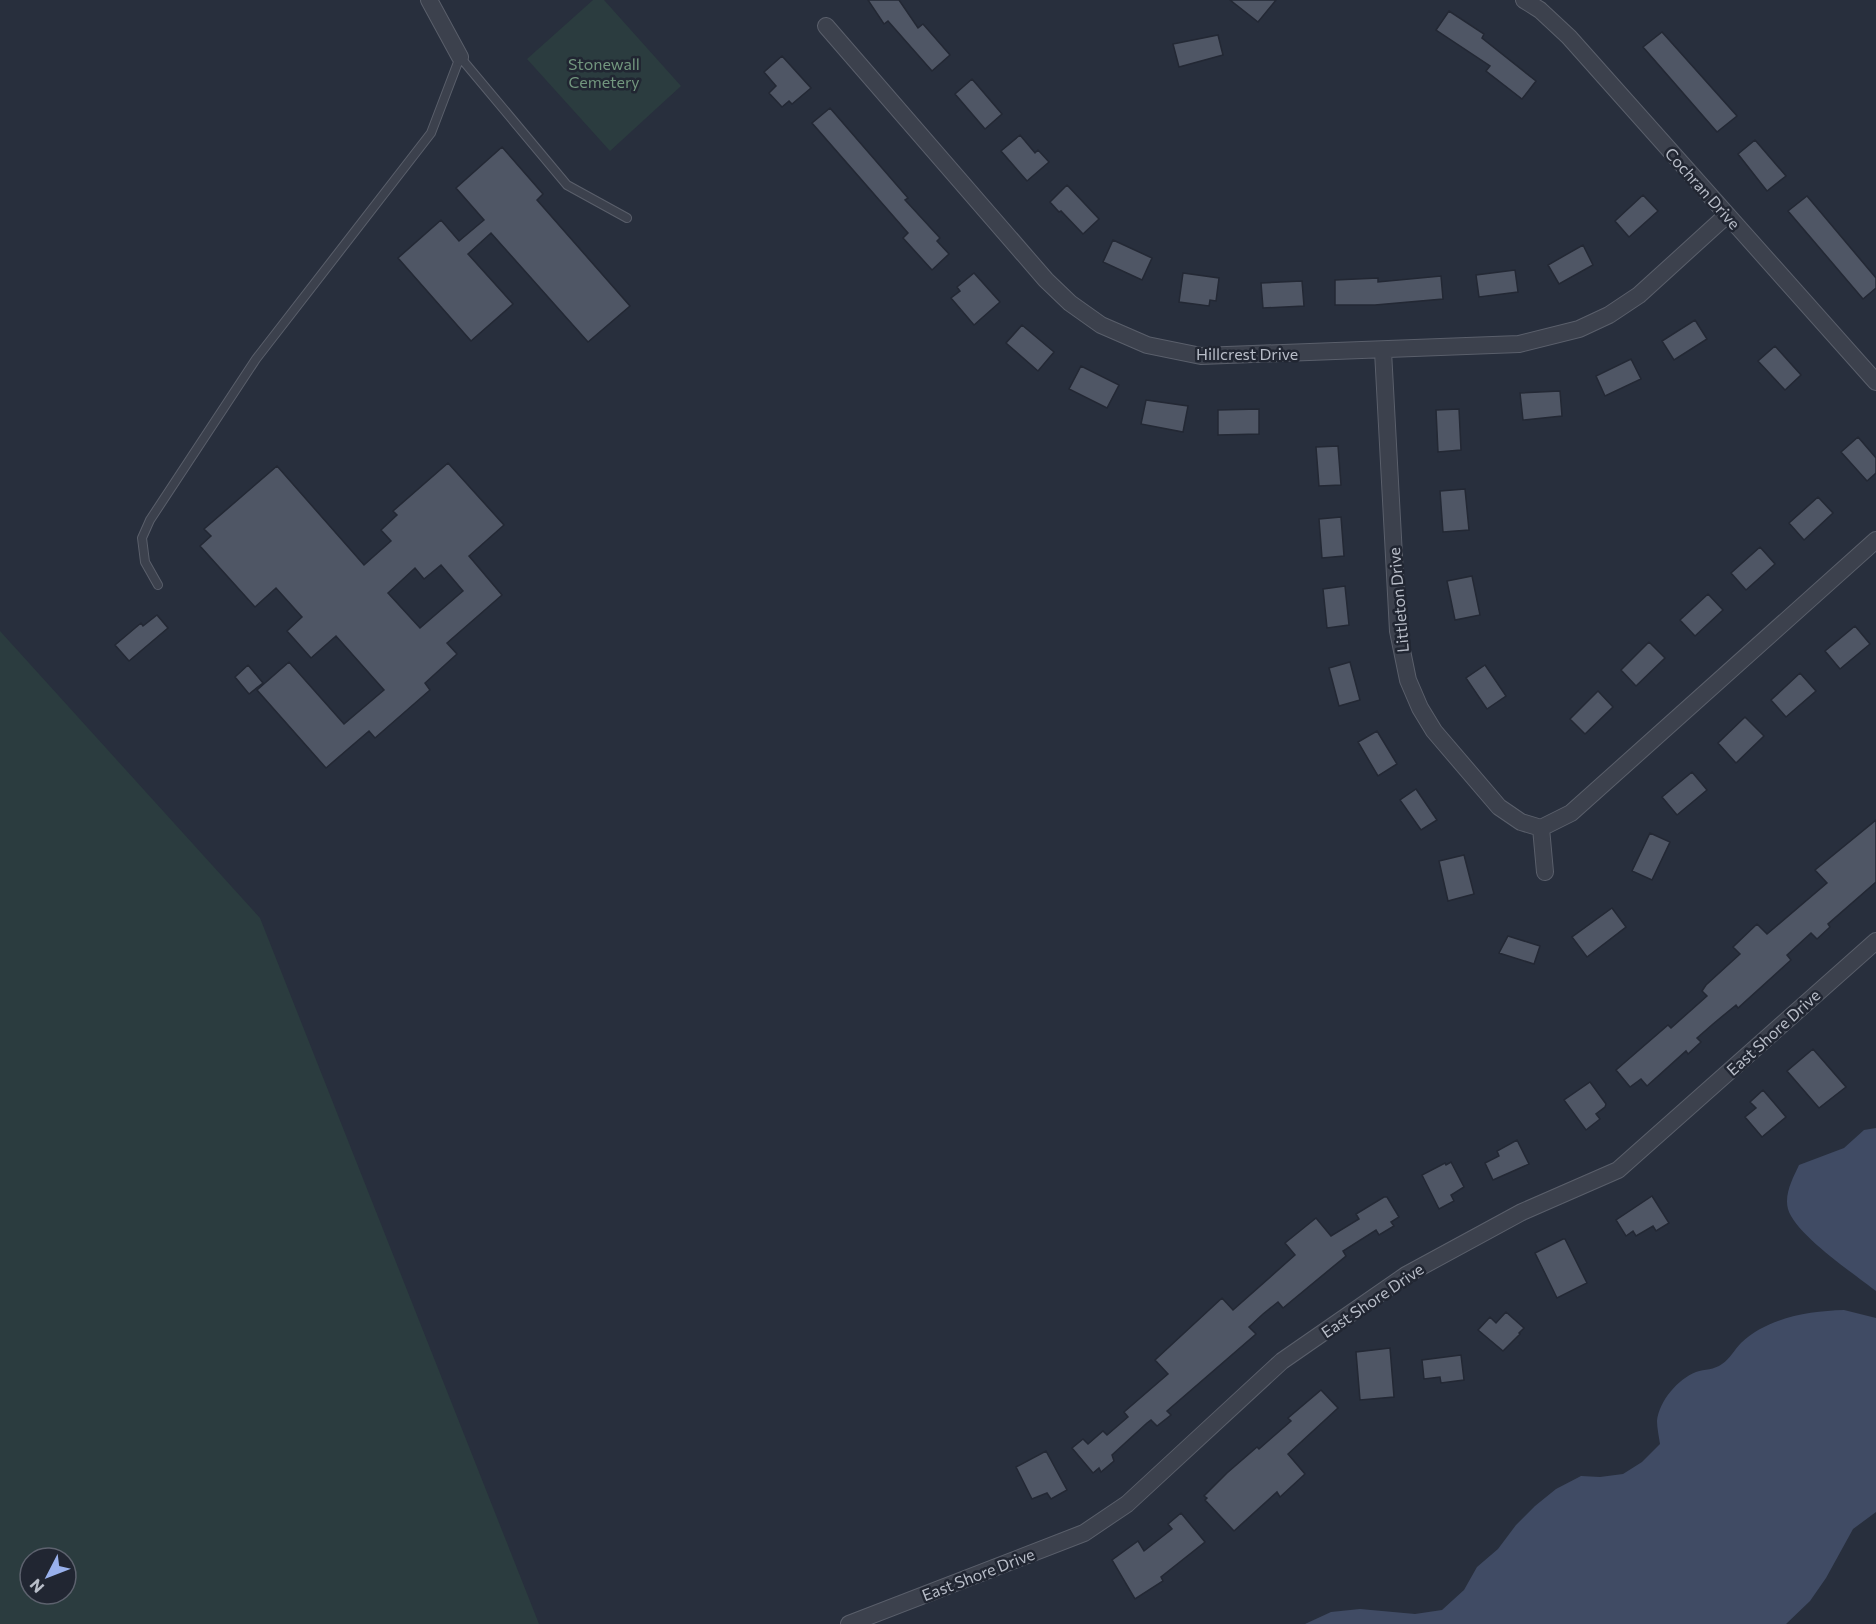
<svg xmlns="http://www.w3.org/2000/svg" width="1876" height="1624" font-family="Commissioner,sans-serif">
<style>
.green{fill:#2b3c3f;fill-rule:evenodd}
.water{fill:#404b64}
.building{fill:#4f5665;stroke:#232834;stroke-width:1.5;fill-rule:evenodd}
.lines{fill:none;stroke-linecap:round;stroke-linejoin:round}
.lane-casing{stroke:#5a5f6b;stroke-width:10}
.street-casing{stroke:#5a5f6b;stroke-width:18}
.lane{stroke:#3c414d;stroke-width:8}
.street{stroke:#3c414d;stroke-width:16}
.labels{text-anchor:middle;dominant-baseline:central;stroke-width:5;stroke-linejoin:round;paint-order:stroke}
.park-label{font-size:16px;fill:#72967e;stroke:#212632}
.street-label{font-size:16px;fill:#b8bdc8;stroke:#212632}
</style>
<rect width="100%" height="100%" fill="#282f3d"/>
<path class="green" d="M 593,0 L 604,0 L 681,86 L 610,151 L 527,59 Z
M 0,631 L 260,918 L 539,1624 L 0,1624 ZM 30,1558 L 66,1558 L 66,1594 L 30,1594 Z"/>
<path class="water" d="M 1876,1128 L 1876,1291 C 1854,1274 1795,1234 1788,1209 C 1784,1194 1793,1178 1799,1165 L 1844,1148 L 1864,1130 Z
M 1844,1310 L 1876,1318 L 1876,1512 L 1853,1529 L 1826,1578 L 1810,1601 L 1786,1624 L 1305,1624 L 1331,1612 L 1360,1609 L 1415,1614 L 1442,1610 L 1464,1590 L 1477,1567 L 1498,1549 L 1516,1525 L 1535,1506 L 1556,1489 L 1581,1476 L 1600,1477 L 1623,1474 L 1642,1462 L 1660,1444 C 1659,1437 1657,1428 1657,1421 C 1659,1401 1678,1379 1696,1372 C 1705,1369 1714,1370 1722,1364 C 1730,1359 1734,1350 1741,1343 C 1767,1318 1808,1311 1844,1310 Z"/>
<path class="building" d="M 868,0 L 899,0 L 918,28 L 923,24 L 950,55 L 932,71 L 888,21 L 884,24 Z
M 1230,0 L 1276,0 L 1258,22 Z
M 1449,11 L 1484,34 L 1482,38 L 1536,81 L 1522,99 L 1486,71 L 1490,66 L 1436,30 Z
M 1662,32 L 1737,116 L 1717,132 L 1643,47 Z
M 1218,35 L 1223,55 L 1179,67 L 1173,44 Z
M 782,56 L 811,88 L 792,104 L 789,101 L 782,107 L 769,93 L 776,86 L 764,72 Z
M 972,79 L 1002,114 L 985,129 L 955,94 Z
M 830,108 L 908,198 L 905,200 L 940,238 L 937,241 L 949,254 L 932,270 L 903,238 L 908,233 L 812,123 Z
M 1020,135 L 1035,153 L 1038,150 L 1049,162 L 1027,181 L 1001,151 Z
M 1755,140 L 1786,176 L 1767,191 L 1738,154 Z
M 502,147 L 543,194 L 537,200 L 630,306 L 588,342 L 491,233 L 468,254 L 513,304 L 471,341 L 398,258 L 441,220 L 459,241 L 484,220 L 456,188 Z
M 1067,185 L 1099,219 L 1083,234 L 1061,211 L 1059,212 L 1050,202 Z
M 1643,195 L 1658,211 L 1629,237 L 1615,221 Z
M 1807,196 L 1876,278 L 1876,288 L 1863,299 L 1788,211 Z
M 1113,240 L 1152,258 L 1142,280 L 1103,262 Z
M 1583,245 L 1593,265 L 1559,284 L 1548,265 Z
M 1515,270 L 1518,292 L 1479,297 L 1476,275 Z
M 974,273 L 1000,302 L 974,325 L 951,298 L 960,291 L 957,287 Z
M 1183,273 L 1219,278 L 1216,301 L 1210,300 L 1209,306 L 1179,302 Z
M 1441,276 L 1443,299 L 1375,305 L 1335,305 L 1335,280 L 1378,278 L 1378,282 Z
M 1302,281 L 1304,306 L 1263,308 L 1261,283 Z
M 1695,320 L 1707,339 L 1674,360 L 1662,341 Z
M 1022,325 L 1054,352 L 1038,371 L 1006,343 Z
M 1775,346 L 1801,375 L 1785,390 L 1758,361 Z
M 1631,359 L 1641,379 L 1605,396 L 1596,376 Z
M 1081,366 L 1119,385 L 1107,408 L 1069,389 Z
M 1560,391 L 1562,416 L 1523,420 L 1520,393 Z
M 1146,400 L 1188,406 L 1183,432 L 1141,424 Z
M 1259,409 L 1259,434 L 1218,435 L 1218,410 Z
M 1459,409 L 1461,450 L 1438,452 L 1436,410 Z
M 1858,437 L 1876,458 L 1876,473 L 1867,481 L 1841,452 Z
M 1338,446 L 1341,485 L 1319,486 L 1316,447 Z
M 448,463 L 504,525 L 469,556 L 502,595 L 447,643 L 457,654 L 425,683 L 430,690 L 375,738 L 369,731 L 326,768 L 257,690 L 289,662 L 344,724 L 384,690 L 336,636 L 311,658 L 287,631 L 302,617 L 276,588 L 255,607 L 200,546 L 211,536 L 204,529 L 277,466 L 364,565 L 391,541 L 381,530 L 397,515 L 393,511 ZM 441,565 L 463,591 L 420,628 L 388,593 L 415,568 L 424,579 Z
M 1465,489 L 1469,530 L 1443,532 L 1440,491 Z
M 1818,497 L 1833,513 L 1804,540 L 1789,523 Z
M 1341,517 L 1344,556 L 1322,558 L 1319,519 Z
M 1760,547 L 1775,564 L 1746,590 L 1731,573 Z
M 1472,576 L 1480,615 L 1455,620 L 1447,581 Z
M 1345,586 L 1349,625 L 1327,628 L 1323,589 Z
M 1708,594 L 1723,610 L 1695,636 L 1680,620 Z
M 157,615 L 168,628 L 129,661 L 115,645 L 141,623 L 143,626 Z
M 1855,626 L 1870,644 L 1840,669 L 1825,651 Z
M 1649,642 L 1665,658 L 1636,686 L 1621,670 Z
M 1350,662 L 1360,700 L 1339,706 L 1329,668 Z
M 248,665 L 263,683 L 249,694 L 235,677 Z
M 1485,665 L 1506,696 L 1487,709 L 1466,678 Z
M 1800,673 L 1816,691 L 1786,717 L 1771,700 Z
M 1598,691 L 1613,707 L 1585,734 L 1570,719 Z
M 1745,717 L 1764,736 L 1736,763 L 1718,743 Z
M 1377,731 L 1397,764 L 1378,776 L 1358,742 Z
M 1692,772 L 1707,790 L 1677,815 L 1662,797 Z
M 1416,789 L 1437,820 L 1421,830 L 1400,800 Z
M 1876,820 L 1876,882 L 1828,924 L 1830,927 L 1817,939 L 1811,933 L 1787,955 L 1791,960 L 1738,1008 L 1736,1005 L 1713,1024 L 1697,1038 L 1701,1042 L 1688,1054 L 1686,1051 L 1647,1086 L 1641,1079 L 1630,1087 L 1616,1070 L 1668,1025 L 1671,1028 L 1707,996 L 1702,991 L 1706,985 L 1740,954 L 1733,947 L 1757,924 L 1767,934 L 1827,883 L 1815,870 Z
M 1650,833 L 1670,842 L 1652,880 L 1632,871 Z
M 1464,855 L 1474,894 L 1448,901 L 1439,861 Z
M 1612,908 L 1626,927 L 1587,957 L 1572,937 Z
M 1508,936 L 1540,946 L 1534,964 L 1499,953 Z
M 1813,1049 L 1846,1087 L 1819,1108 L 1787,1071 Z
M 1590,1082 L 1606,1104 L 1605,1107 L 1596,1114 L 1600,1119 L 1586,1130 L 1564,1100 Z
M 1763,1090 L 1786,1117 L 1762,1137 L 1745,1117 L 1756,1108 L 1750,1102 Z
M 1517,1140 L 1529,1164 L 1493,1180 L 1485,1163 L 1499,1156 L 1497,1151 Z
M 1451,1162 L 1464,1187 L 1451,1195 L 1454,1201 L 1439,1209 L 1422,1175 L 1445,1163 L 1446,1165 Z
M 1652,1196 L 1669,1223 L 1656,1231 L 1653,1226 L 1636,1236 L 1633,1231 L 1626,1236 L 1616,1220 Z
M 1384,1197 L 1387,1197 L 1399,1217 L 1391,1222 L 1394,1226 L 1379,1235 L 1376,1230 L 1343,1251 L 1346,1256 L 1283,1308 L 1278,1302 L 1263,1314 L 1249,1327 L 1256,1334 L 1167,1411 L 1171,1415 L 1157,1426 L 1151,1420 L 1147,1423 L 1112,1455 L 1114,1461 L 1101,1472 L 1099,1468 L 1093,1473 L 1072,1448 L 1083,1439 L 1088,1444 L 1103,1431 L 1107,1435 L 1128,1417 L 1124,1412 L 1168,1374 L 1155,1360 L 1222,1298 L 1233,1310 L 1295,1255 L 1285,1243 L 1316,1218 L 1331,1236 L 1359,1219 L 1356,1214 Z
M 1563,1239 L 1565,1239 L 1587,1283 L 1557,1298 L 1535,1253 Z
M 1506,1312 L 1524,1328 L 1519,1333 L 1520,1334 L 1503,1351 L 1478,1330 L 1490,1317 L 1496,1323 Z
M 1390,1348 L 1394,1397 L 1360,1400 L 1356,1352 Z
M 1461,1355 L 1464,1380 L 1441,1383 L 1440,1377 L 1424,1379 L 1422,1360 Z
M 1321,1390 L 1338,1408 L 1288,1454 L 1305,1474 L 1280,1497 L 1277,1492 L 1234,1531 L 1205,1500 L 1207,1498 L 1204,1496 L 1227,1473 L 1257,1447 L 1259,1449 L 1291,1421 L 1288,1418 Z
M 1046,1451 L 1067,1490 L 1051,1499 L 1047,1493 L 1032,1499 L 1016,1467 Z
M 1181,1513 L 1205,1542 L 1161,1577 L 1163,1581 L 1135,1599 L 1112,1560 L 1138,1541 L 1144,1551 L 1172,1529 L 1168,1524 Z"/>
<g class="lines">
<g class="lane-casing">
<path id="lane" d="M 158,585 L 145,562 L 142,538 L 150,520 L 256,359 L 431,133 L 460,57 L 567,185 L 627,218"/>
</g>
<g class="street-casing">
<path id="street" d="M 429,0 L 460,57
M 1524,0 L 1540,10 L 1569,37 L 1876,382
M 826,26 L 1046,280 L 1070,303 L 1101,325 L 1147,345 L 1201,356 L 1519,344 L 1579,329 L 1609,315 L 1639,295 L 1727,215
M 1383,351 L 1398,631 L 1408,680 L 1420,708 L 1434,731 L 1499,807 L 1521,822 L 1541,828 L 1571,813 L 1876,540
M 1541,828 L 1545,872
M 849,1624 L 1084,1533 L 1127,1504 L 1282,1361 L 1406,1275 L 1522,1212 L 1618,1170 L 1876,941"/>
</g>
<use href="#lane" class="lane"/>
<use href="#street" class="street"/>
</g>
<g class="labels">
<g class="park-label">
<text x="604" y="63">Stonewall<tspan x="604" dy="18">Cemetery</tspan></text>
</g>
<g class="street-label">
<text transform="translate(1703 188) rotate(48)">Cochran Drive</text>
<text x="1247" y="353">Hillcrest Drive</text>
<text transform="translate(1398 600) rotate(-95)">Littleton Drive</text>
<text transform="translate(1773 1032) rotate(-42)">East Shore Drive</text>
<text transform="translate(1372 1300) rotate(-34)">East Shore Drive</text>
<text transform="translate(978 1574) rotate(-21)">East Shore Drive</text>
</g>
</g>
<g transform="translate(48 1576) rotate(228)"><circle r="28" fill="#212632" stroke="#5d626e" stroke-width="1.5"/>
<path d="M0-4.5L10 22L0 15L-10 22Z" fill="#99b1ec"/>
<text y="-9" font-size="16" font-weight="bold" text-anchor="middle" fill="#b8bdc8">N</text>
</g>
</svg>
